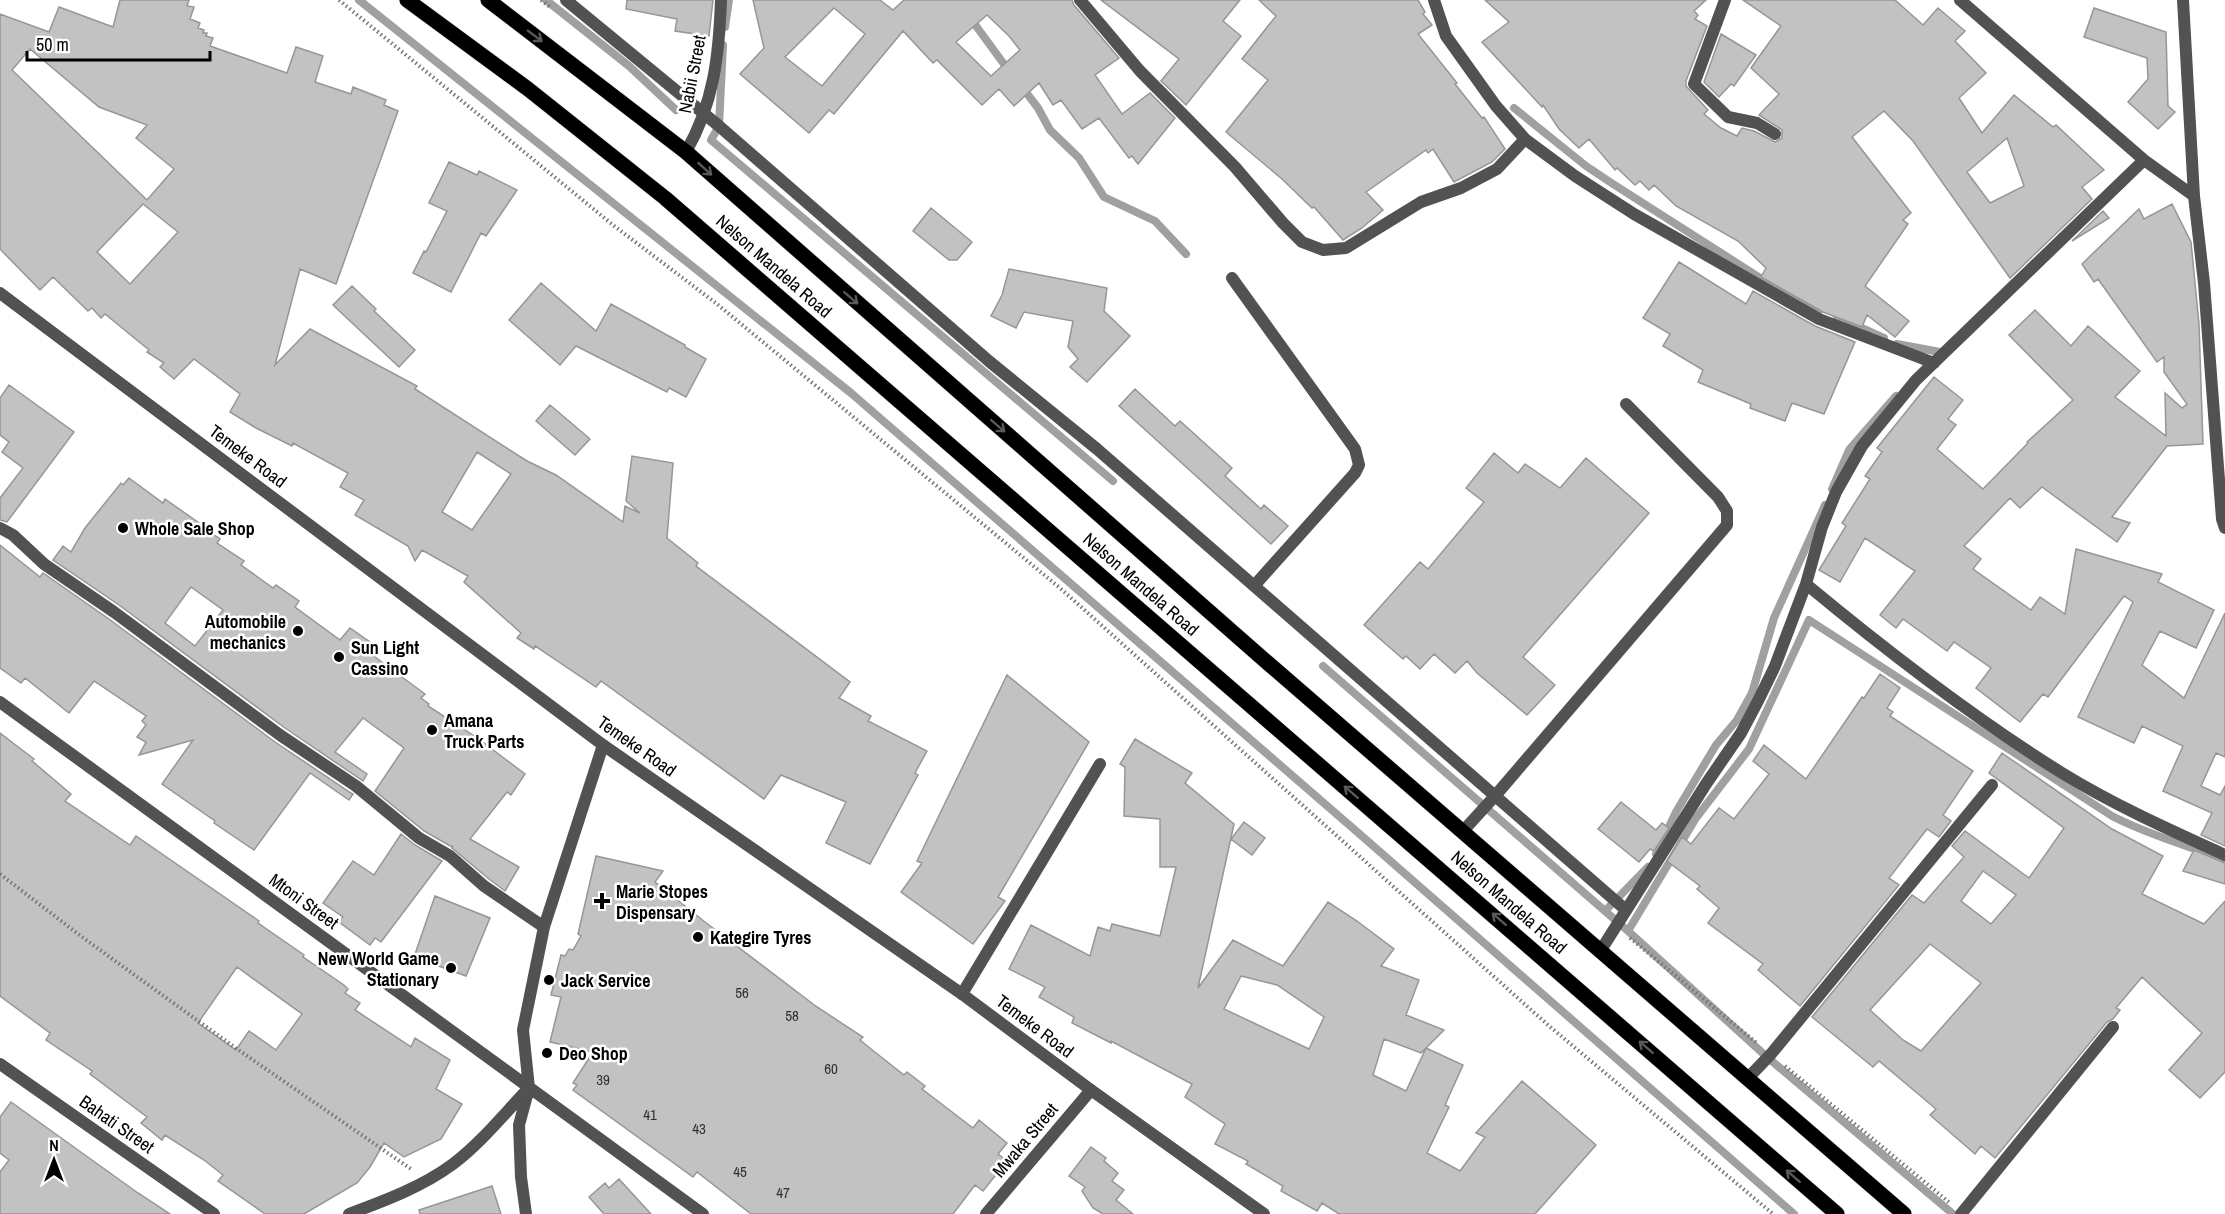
<svg xmlns="http://www.w3.org/2000/svg" width="2225" height="1214" font-family="'Archivo Narrow',sans-serif">
<style>
.lines{fill:none;stroke-linecap:round;stroke-linejoin:round}
.stream{stroke:#a0a0a0;stroke-width:8}
.building{fill:#c2c2c2;stroke:#969696;stroke-width:1.5;fill-rule:evenodd}
.primary-casing{stroke:#dbdbdb;stroke-width:16}
.path{stroke:#747474;stroke-width:4;stroke-dasharray:1.5 3;stroke-linecap:butt}
.service{stroke:#525252;stroke-width:12}
.minor{stroke:#525252;stroke-width:12}
.tertiary{stroke:#525252;stroke-width:12}
.primary{stroke:#000;stroke-width:15}
.oneway{stroke:#595959}
.poi-dot{fill:#000;stroke:#fff;stroke-width:2}
.labels{text-anchor:middle;dominant-baseline:central;stroke-width:5;stroke-linejoin:round;paint-order:stroke}
.number-label{font-size:15px;fill:#303030}
.street-label{font-size:18px;fill:#000;stroke:#fff}
.poi-label{font-size:18px;font-weight:bold;fill:#000;stroke:#fff;text-anchor:start}
</style>
<rect width="100%" height="100%" fill="#fff"/>
<g class="lines">
<path class="stream" d="M 359,0 L 851,393 L 1363,837 L 1794,1214
M 546,0 L 629,66 L 676,110
M 962,0 L 971,19 L 1009,71
M 725,27 L 729,0
M 723,45 L 719,126 L 711,140 L 1113,481
M 1022,87 L 1038,108 L 1050,130 L 1079,158 L 1104,197 L 1155,221 L 1186,254
M 1514,108 L 1586,166 L 1613,184 L 1765,281 L 1820,310
M 1837,317 L 1884,338
M 1897,344 L 1940,352
M 1832,489 L 1849,450 L 1896,396
M 1323,666 L 1628,931 L 1767,1057 L 1953,1214
M 1656,854 L 1676,812 L 1716,745 L 1737,720 L 1752,693 L 1774,618 L 1825,505
M 1605,911 L 1648,867
M 1628,931 L 1696,818 L 1749,749 L 1809,620 L 2112,816 C 2148,835 2188,845 2225,861"/>
</g>
<path class="building" d="M 120,0 L 189,0 L 187,6 L 194,7 L 190,19 L 200,23 L 198,28 L 204,30 L 203,33 L 207,33 L 206,36 L 213,38 L 210,46 L 287,73 L 296,47 L 323,56 L 315,82 L 351,94 L 353,87 L 386,100 L 384,105 L 398,111 L 336,284 L 300,269 L 275,365 L 310,329 L 417,386 L 415,389 L 527,461 L 556,475 L 623,522 L 625,506 L 640,513 L 626,501 L 632,456 L 673,463 L 667,538 L 698,563 L 696,566 L 850,682 L 839,698 L 871,716 L 868,721 L 927,751 L 915,773 L 918,775 L 870,864 L 826,843 L 846,802 L 781,775 L 764,799 L 601,681 L 596,687 L 535,646 L 534,649 L 517,638 L 521,633 L 464,582 L 468,576 L 422,550 L 415,561 L 408,546 L 355,515 L 364,500 L 340,487 L 348,473 L 293,443 L 292,446 L 256,428 L 230,412 L 240,394 L 194,359 L 174,379 L 160,367 L 164,363 L 147,352 L 149,350 L 105,314 L 101,318 L 92,308 L 88,311 L 53,277 L 40,290 L 0,249 L 0,14 L 49,32 L 59,7 L 113,27 ZM 30,49 L 99,107 L 147,125 L 136,138 L 174,169 L 147,200 L 12,70 ZM 143,204 L 178,232 L 130,284 L 97,252 ZM 477,452 L 511,474 L 472,530 L 442,512 Z
M 627,0 L 713,0 L 709,36 L 675,31 L 677,19 L 626,9 Z
M 753,0 L 880,0 L 893,10 L 904,0 L 1072,0 L 1074,5 L 1119,58 L 1095,75 L 1122,114 L 1150,93 L 1175,118 L 1138,164 L 1132,156 L 1129,158 L 1099,118 L 1082,129 L 1061,100 L 1053,105 L 1039,83 L 1014,106 L 999,89 L 982,105 L 937,60 L 933,63 L 903,31 L 834,114 L 829,110 L 809,133 L 740,74 L 764,48 ZM 834,8 L 865,34 L 822,86 L 785,57 ZM 987,15 L 1009,36 L 1020,50 L 991,76 L 956,42 Z
M 1101,0 L 1240,0 L 1223,21 L 1241,36 L 1186,105 L 1161,81 L 1179,59 Z
M 1259,0 L 1418,0 L 1425,12 L 1423,14 L 1432,25 L 1418,34 L 1457,83 L 1455,84 L 1482,118 L 1484,117 L 1505,149 L 1492,162 L 1454,182 L 1433,149 L 1428,153 L 1426,150 L 1366,192 L 1383,210 L 1362,228 L 1343,240 L 1314,207 L 1312,208 L 1282,179 L 1226,132 L 1268,80 L 1242,59 L 1276,16 Z
M 1485,0 L 1706,0 L 1694,11 L 1698,15 L 1695,19 L 1707,26 L 1686,81 L 1686,86 L 1708,110 L 1704,114 L 1721,128 L 1737,136 L 1742,128 L 1754,131 L 1775,142 L 1782,138 L 1782,130 L 1759,115 L 1779,94 L 1751,68 L 1781,26 L 1743,0 L 1895,0 L 1923,25 L 1938,8 L 1965,31 L 1955,41 L 1986,73 L 1959,98 L 1982,133 L 2014,95 L 2053,127 L 2056,125 L 2104,170 L 2082,187 L 2092,199 L 2010,278 L 1913,141 L 1884,111 L 1852,137 L 1911,213 L 1903,220 L 1908,224 L 1865,286 L 1909,321 L 1895,337 L 1867,315 L 1862,327 L 1823,312 L 1761,277 L 1766,268 L 1738,241 L 1676,206 L 1654,185 L 1649,190 L 1640,181 L 1635,185 L 1617,168 L 1615,170 L 1589,139 L 1579,148 L 1559,129 L 1543,105 L 1542,107 L 1482,42 L 1509,22 ZM 2007,138 L 2024,186 L 1990,203 L 1967,172 Z
M 2094,8 L 2166,32 L 2168,106 L 2175,112 L 2158,129 L 2128,102 L 2148,79 L 2147,58 L 2084,37 Z
M 1721,34 L 1756,55 L 1734,86 L 1731,84 L 1719,97 L 1704,82 Z
M 449,162 L 477,175 L 479,171 L 517,190 L 486,236 L 481,233 L 451,292 L 413,273 L 424,251 L 426,252 L 447,211 L 429,203 Z
M 2172,204 L 2191,242 L 2199,324 L 2203,444 L 2167,446 L 2112,517 L 2130,523 L 2117,542 L 2042,487 L 2020,508 L 2010,498 L 1964,546 L 1981,559 L 1973,569 L 2031,610 L 2040,597 L 2065,614 L 2076,549 L 2162,574 L 2158,582 L 2214,610 L 2196,648 L 2160,631 L 2142,665 L 2184,698 L 2225,613 L 2225,757 L 2216,753 L 2201,786 L 2220,795 L 2225,786 L 2225,846 L 2201,835 L 2212,813 L 2163,791 L 2183,746 L 2142,726 L 2134,743 L 2078,717 L 2133,602 L 2124,596 L 2048,697 L 2043,694 L 2020,722 L 1976,688 L 1991,668 L 1954,642 L 1947,651 L 1903,619 L 1896,628 L 1880,615 L 1915,571 L 1865,538 L 1840,582 L 1819,570 L 1846,526 L 1842,523 L 1870,479 L 1865,476 L 1882,452 L 1877,448 L 1934,377 L 1963,400 L 1948,419 L 1956,425 L 1937,449 L 1983,489 L 2028,443 L 2027,442 L 2073,400 L 2009,335 L 2035,310 L 2071,346 L 2088,326 L 2140,371 L 2115,397 L 2166,436 L 2165,393 L 2182,408 L 2187,404 L 2164,372 L 2164,357 L 2157,362 L 2098,279 L 2094,282 L 2082,264 L 2139,209 L 2144,219 Z
M 931,208 L 972,242 L 957,260 L 949,260 L 913,231 Z
M 2103,211 L 2109,218 L 2072,241 Z
M 1679,262 L 1746,304 L 1753,291 L 1815,326 L 1855,342 L 1824,414 L 1792,403 L 1785,421 L 1750,408 L 1751,404 L 1698,382 L 1703,370 L 1663,346 L 1670,334 L 1643,318 Z
M 1009,269 L 1107,288 L 1104,311 L 1130,336 L 1087,382 L 1070,367 L 1078,359 L 1068,347 L 1073,321 L 1024,312 L 1016,328 L 991,316 L 1002,295 Z
M 541,283 L 596,331 L 611,304 L 685,345 L 685,347 L 706,359 L 686,397 L 671,389 L 669,388 L 667,392 L 576,346 L 560,365 L 509,320 Z
M 352,286 L 376,309 L 374,311 L 415,350 L 399,367 L 333,305 Z
M 9,385 L 74,432 L 7,522 L 0,520 L 0,498 L 23,468 L 2,452 L 9,442 L 0,435 L 0,398 Z
M 1135,389 L 1175,426 L 1180,421 L 1232,468 L 1225,476 L 1261,509 L 1264,505 L 1288,526 L 1271,544 L 1119,406 Z
M 550,405 L 590,439 L 575,455 L 536,421 Z
M 1494,453 L 1518,473 L 1525,464 L 1560,488 L 1586,458 L 1649,513 L 1523,657 L 1555,685 L 1527,715 L 1477,673 L 1467,661 L 1455,673 L 1434,654 L 1420,669 L 1406,656 L 1403,659 L 1364,625 L 1420,562 L 1428,569 L 1484,502 L 1466,488 Z
M 129,478 L 163,503 L 165,499 L 202,525 L 201,526 L 220,539 L 217,543 L 244,561 L 241,565 L 273,588 L 276,585 L 299,601 L 295,607 L 340,640 L 350,628 L 377,647 L 371,654 L 425,694 L 421,698 L 429,704 L 428,706 L 476,737 L 525,774 L 511,795 L 507,792 L 470,839 L 519,867 L 505,891 L 489,879 L 452,848 L 453,846 L 452,847 L 424,831 L 375,791 L 404,748 L 363,718 L 335,752 L 367,774 L 363,781 L 285,728 L 119,605 L 53,560 L 63,546 L 71,552 L 85,528 L 121,483 L 123,485 ZM 191,587 L 223,610 L 195,646 L 165,623 Z
M 0,545 L 40,577 L 43,573 L 109,619 L 275,742 L 351,793 L 353,794 L 349,800 L 310,773 L 254,850 L 214,823 L 215,821 L 162,784 L 193,740 L 139,755 L 146,742 L 137,737 L 146,725 L 142,721 L 146,716 L 94,681 L 69,713 L 25,678 L 21,683 L 0,668 Z
M 1880,674 L 1900,688 L 1887,708 L 1893,712 L 1890,716 L 1973,771 L 1943,815 L 1951,821 L 1939,837 L 1927,829 L 1889,878 L 1899,885 L 1800,1006 L 1758,970 L 1763,964 L 1708,923 L 1719,908 L 1697,889 L 1700,886 L 1667,861 L 1682,837 L 1691,844 L 1719,808 L 1734,819 L 1769,774 L 1753,761 L 1764,745 L 1806,779 L 1862,697 L 1864,698 Z
M 1007,675 L 1089,742 L 998,897 L 1005,901 L 973,944 L 901,892 L 922,863 L 917,861 Z
M 0,733 L 34,759 L 32,761 L 71,794 L 65,801 L 130,845 L 136,836 L 259,921 L 258,923 L 304,955 L 303,957 L 344,985 L 348,989 L 345,993 L 360,1003 L 355,1010 L 411,1047 L 415,1038 L 450,1060 L 436,1089 L 462,1104 L 441,1139 L 404,1157 L 384,1143 L 370,1167 L 357,1183 L 304,1214 L 265,1214 L 218,1181 L 223,1175 L 204,1160 L 165,1135 L 162,1140 L 141,1123 L 147,1117 L 90,1074 L 92,1071 L 46,1040 L 50,1033 L 0,996 ZM 237,967 L 302,1014 L 276,1050 L 249,1031 L 236,1050 L 198,1023 Z
M 1135,739 L 1192,773 L 1185,783 L 1234,824 L 1198,988 L 1233,940 L 1283,966 L 1328,902 L 1357,921 L 1394,949 L 1381,966 L 1419,980 L 1406,1015 L 1444,1030 L 1426,1048 L 1463,1065 L 1445,1105 L 1449,1107 L 1427,1153 L 1460,1171 L 1485,1137 L 1476,1133 L 1522,1081 L 1596,1145 L 1535,1214 L 1339,1214 L 1322,1203 L 1317,1211 L 1281,1191 L 1283,1186 L 1246,1164 L 1248,1161 L 1215,1144 L 1225,1124 L 1185,1097 L 1192,1084 L 1111,1041 L 1111,1043 L 1072,1023 L 1074,1017 L 1039,997 L 1045,987 L 1009,969 L 1031,925 L 1090,956 L 1098,927 L 1110,931 L 1112,924 L 1160,936 L 1176,867 L 1160,867 L 1160,819 L 1124,816 L 1125,767 L 1120,764 ZM 1241,976 L 1277,985 L 1324,1017 L 1309,1049 L 1224,1009 ZM 1384,1039 L 1421,1053 L 1426,1048 L 1406,1091 L 1373,1075 Z
M 2002,753 L 2112,829 L 2163,856 L 2142,894 L 2204,924 L 2225,901 L 2225,1072 L 2200,1098 L 2169,1070 L 2202,1033 L 2142,977 L 2116,1008 L 2120,1010 L 2113,1019 L 2107,1022 L 1995,1158 L 1981,1146 L 1975,1154 L 1930,1115 L 1936,1109 L 1879,1061 L 1873,1067 L 1812,1017 L 1912,895 L 1924,903 L 1964,857 L 1952,846 L 1965,831 L 2029,878 L 2064,828 L 1989,773 ZM 1983,871 L 2016,895 L 1991,924 L 1961,901 ZM 1930,944 L 1981,983 L 1921,1051 L 1903,1040 L 1870,1010 Z
M 1621,802 L 1656,830 L 1662,823 L 1669,828 L 1654,851 L 1650,849 L 1639,862 L 1598,829 Z
M 1244,822 L 1265,838 L 1252,855 L 1231,839 Z
M 401,834 L 415,845 L 442,861 L 381,942 L 375,938 L 370,945 L 339,922 L 343,917 L 323,903 L 353,861 L 374,875 Z
M 2194,850 L 2225,863 L 2225,884 L 2183,871 Z
M 596,856 L 663,871 L 655,882 L 705,922 L 817,1007 L 863,1037 L 860,1040 L 871,1049 L 904,1075 L 907,1072 L 925,1086 L 922,1089 L 973,1128 L 979,1120 L 1007,1143 L 998,1154 L 1007,1161 L 983,1191 L 975,1185 L 953,1214 L 751,1214 L 697,1172 L 693,1177 L 573,1090 L 577,1085 L 573,1083 L 593,1052 L 550,1042 L 561,997 L 551,995 L 561,955 L 565,956 L 569,949 L 573,950 L 581,936 L 578,934 Z
M 435,896 L 490,918 L 466,976 L 414,957 Z
M 11,1102 L 138,1193 L 170,1214 L 0,1214 L 0,1172 L 9,1160 L 0,1153 L 0,1117 Z
M 1091,1147 L 1106,1158 L 1104,1161 L 1118,1173 L 1112,1181 L 1124,1190 L 1116,1200 L 1133,1214 L 1103,1214 L 1093,1208 L 1082,1191 L 1085,1187 L 1069,1176 Z
M 619,1179 L 651,1214 L 604,1214 L 589,1197 L 605,1183 L 609,1188 Z
M 492,1186 L 501,1214 L 420,1214 L 419,1210 Z"/>
<g class="lines">
<g class="primary-casing">
<path id="primary" d="M 407,0 L 528,89 L 665,198 L 1837,1214
M 488,0 L 686,152 L 1269,664 L 1904,1214"/>
</g>
<path class="path" d="M 339,0 L 613,225 L 717,304 L 1060,588 L 1548,1025 L 1773,1214
M 541,0 L 550,7
M 0,874 L 82,937 L 237,1049 L 411,1169
M 1630,938 L 1758,1044
M 1785,1066 L 1950,1203"/>
<path class="service" d="M 566,0 L 719,126 L 990,362 L 1097,449 L 1626,910
M 1232,278 L 1355,449 L 1359,465 L 1355,473 L 1254,586
M 1463,831 L 1495,796 L 1727,525 L 1727,511 L 1718,497 L 1626,404
M 962,994 L 1100,764
M 1748,1078 L 1771,1054 L 1992,785
M 1961,1214 L 2113,1027"/>
<path class="minor" d="M 1080,0 L 1140,71 L 1235,167 L 1283,223 L 1302,242 L 1323,250 L 1346,248 L 1421,202 L 1461,188 L 1497,169 L 1525,139
M 1434,0 L 1446,36 L 1496,106 L 1525,139 L 1575,176 L 1634,214 L 1819,319 L 1934,363
M 1725,0 L 1694,84 L 1728,117 L 1757,123 L 1775,134
M 1960,0 L 2144,160 L 2194,196
M 2183,0 L 2194,196 L 2204,283 L 2222,519 L 2225,528
M 686,152 C 714,103 719,55 721,0
M 0,528 L 13,535 L 44,564 L 114,612 L 280,735 L 356,786 L 419,838 L 450,856 L 484,886 L 544,927
M 1806,584 C 1888,652 1972,717 2062,773 C 2114,805 2170,830 2225,855
M 0,702 L 703,1214
M 1601,950 L 1706,784 L 1741,733 L 1758,701 L 1775,666 L 1806,584 L 1822,527 L 1836,492 L 1862,446 L 1916,380 L 2144,160
M 0,1064 L 214,1214
M 349,1214 C 384,1201 422,1187 453,1164 C 481,1143 504,1114 528,1089
M 526,1214 L 521,1177 L 519,1125 L 529,1088 L 523,1030 L 544,927 L 603,745
M 986,1214 L 1091,1090"/>
<path class="tertiary" d="M 0,293 L 603,745 L 962,994 L 1091,1090 L 1264,1214"/>
<use href="#primary" class="primary"/>
</g>
<defs><path id="oneway-shaft" d="M-6 0H5M1.5-3L5.5 0L1.5 3" fill="none" stroke-width="1.6" stroke-linecap="round" stroke-linejoin="round" transform="scale(1.5)"/></defs>
<g class="oneway">
<use href="#oneway-shaft" transform="translate(535 36) rotate(37)"/>
<use href="#oneway-shaft" transform="translate(705 169) rotate(42)"/>
<use href="#oneway-shaft" transform="translate(851 298) rotate(41)"/>
<use href="#oneway-shaft" transform="translate(998 426) rotate(41)"/>
<use href="#oneway-shaft" transform="translate(1351 792) rotate(-139)"/>
<use href="#oneway-shaft" transform="translate(1499 919) rotate(-139)"/>
<use href="#oneway-shaft" transform="translate(1646 1047) rotate(-139)"/>
<use href="#oneway-shaft" transform="translate(1793 1176) rotate(-139)"/>
</g>
<g class="poi-dot">
<circle cx="123" cy="528" r="6"/>
<circle cx="298" cy="631" r="6"/>
<circle cx="339" cy="657" r="6"/>
<circle cx="432" cy="730" r="6"/>
<path d="M599 892h6v6h6v6h-6v6h-6v-6h-6v-6h6z"/>
<circle cx="698" cy="937" r="6"/>
<circle cx="451" cy="968" r="6"/>
<circle cx="549" cy="980" r="6"/>
<circle cx="547" cy="1053" r="6"/>
</g>
<g class="labels">
<g class="number-label">
<text x="742" y="992">56</text>
<text x="792" y="1015">58</text>
<text x="831" y="1068">60</text>
<text x="603" y="1079">39</text>
<text x="650" y="1114">41</text>
<text x="699" y="1128">43</text>
<text x="740" y="1171">45</text>
<text x="783" y="1192">47</text>
</g>
<g class="street-label">
<text transform="translate(692 74) rotate(-79)">Nabii Street</text>
<text transform="translate(774 266) rotate(41)">Nelson Mandela Road</text>
<text transform="translate(248 456) rotate(37)">Temeke Road</text>
<text transform="translate(1141 584) rotate(41)">Nelson Mandela Road</text>
<text transform="translate(637 746) rotate(35)">Temeke Road</text>
<text transform="translate(304 901) rotate(36)">Mtoni Street</text>
<text transform="translate(1509 902) rotate(41)">Nelson Mandela Road</text>
<text transform="translate(1035 1026) rotate(37)">Temeke Road</text>
<text transform="translate(117 1124) rotate(35)">Bahati Street</text>
<text transform="translate(1025 1140) rotate(-50)">Mwaka Street</text>
</g>
<g class="poi-label">
<text x="135" y="528">Whole Sale Shop</text>
<text x="286" y="621" text-anchor="end">Automobile<tspan x="286" dy="21">mechanics</tspan></text>
<text x="351" y="647">Sun Light<tspan x="351" dy="21">Cassino</tspan></text>
<text x="444" y="720">Amana<tspan x="444" dy="21">Truck Parts</tspan></text>
<text x="616" y="891">Marie Stopes<tspan x="616" dy="21">Dispensary</tspan></text>
<text x="710" y="937">Kategire Tyres</text>
<text x="439" y="958" text-anchor="end">New World Game<tspan x="439" dy="21">Stationary</tspan></text>
<text x="561" y="980">Jack Service</text>
<text x="559" y="1053">Deo Shop</text>
</g>
</g>
<g transform="translate(54 1160)" stroke="#ffffff" stroke-width="4.5" paint-order="stroke">
<path d="M0-4.5L10 22L0 15L-10 22Z" fill="#000000"/>
<text y="-9" font-size="16" font-weight="bold" text-anchor="middle" fill="#000000">N</text>
</g>
<path d="M27 51v9h183v-9" fill="none" stroke="#000000" stroke-width="3"/>
<text x="36" y="51" font-size="18" fill="#000000" stroke="#ffffff" stroke-width="4.5" paint-order="stroke">50 m</text>
</svg>
